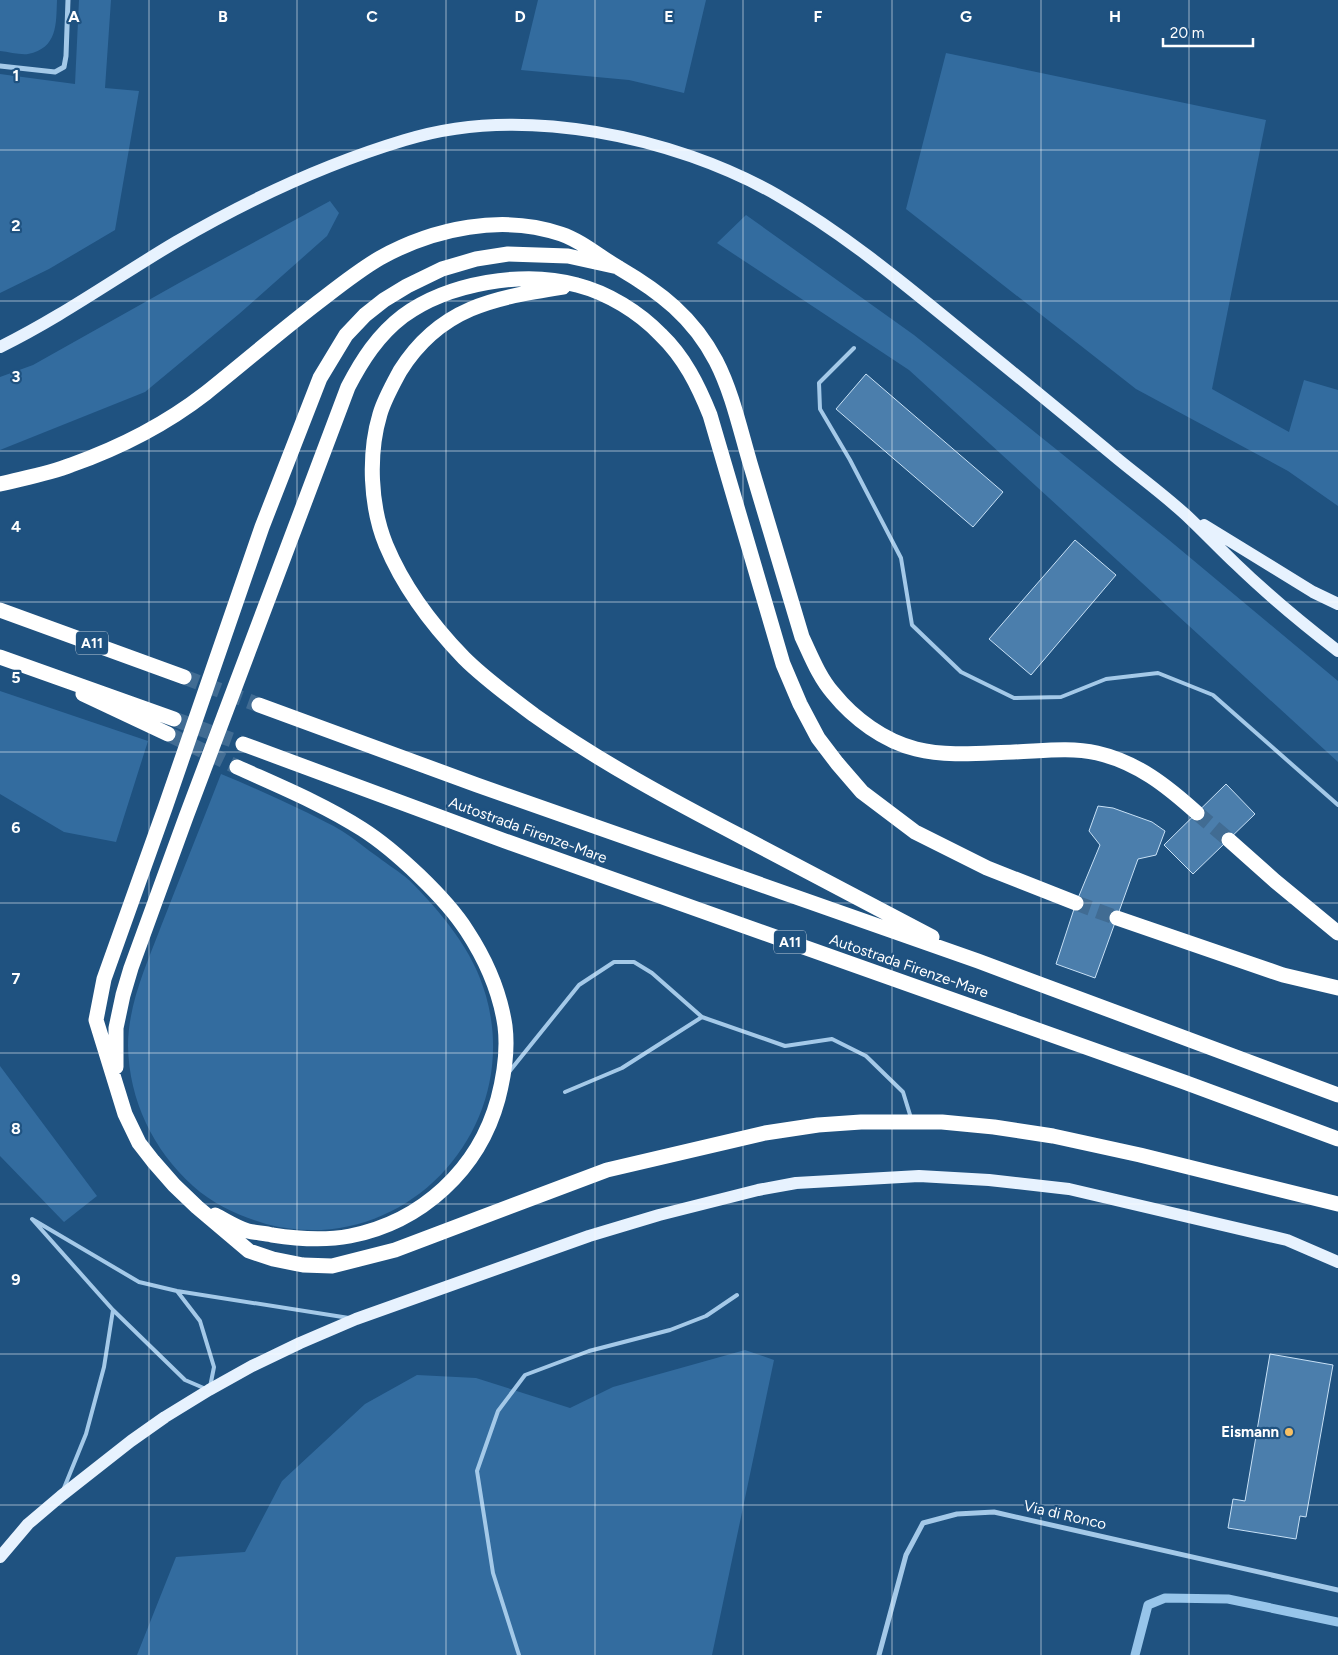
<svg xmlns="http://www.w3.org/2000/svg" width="1338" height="1655" font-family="Figtree,sans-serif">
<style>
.green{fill:#336c9f}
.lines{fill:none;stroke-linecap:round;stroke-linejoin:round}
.stream{stroke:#97c5ea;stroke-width:9}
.building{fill:#4b7eac;stroke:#c8e1f6}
.motorway-tunnel{stroke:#416c93;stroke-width:15;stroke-dasharray:15 8;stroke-linecap:butt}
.service{stroke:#a4c9e8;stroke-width:4}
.minor{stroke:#a4c9e8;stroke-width:5}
.primary{stroke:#e7f2fe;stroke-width:12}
.motorway{stroke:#fff;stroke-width:15}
.grid{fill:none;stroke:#fff;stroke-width:1;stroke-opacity:0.55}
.poi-dot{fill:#f7c064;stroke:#1f5280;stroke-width:2}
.labels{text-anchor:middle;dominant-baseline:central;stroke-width:4.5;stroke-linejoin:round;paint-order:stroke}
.shield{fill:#1f5280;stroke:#bccbd9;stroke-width:1}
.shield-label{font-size:14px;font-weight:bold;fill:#fff}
.street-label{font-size:15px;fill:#fff;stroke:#1f5280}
.poi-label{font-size:15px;font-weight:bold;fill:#fff;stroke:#1f5280;text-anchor:end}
.grid-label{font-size:16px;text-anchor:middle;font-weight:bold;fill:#fff;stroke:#1f5280;stroke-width:4.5;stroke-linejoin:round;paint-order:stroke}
</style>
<rect width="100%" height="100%" fill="#1f5280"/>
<path class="green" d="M 0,0 L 57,0 C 56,24 58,48 28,54 C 20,55 9,52 0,51 Z
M 79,0 L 111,0 L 105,88 L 139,91 L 115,230 L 49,269 L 0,293 L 0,74 L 75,84 Z
M 538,0 L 706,0 L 684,93 L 629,80 L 521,70 Z
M 946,53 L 1266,120 L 1212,389 L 1289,432 L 1304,380 L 1338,390 L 1338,506 L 1288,471 L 1136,389 L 906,209 Z
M 330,201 L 339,213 L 327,236 L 239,314 L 145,392 L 0,450 L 0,377 L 33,365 L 179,283 Z
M 746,215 L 914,335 L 1169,540 L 1338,681 L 1338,762 L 909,370 L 717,243 Z
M 0,691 L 148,741 L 116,842 L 64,832 L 0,794 Z
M 221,774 C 250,786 279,799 308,813 C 319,819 331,824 342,831 C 355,839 366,849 378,857 C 388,865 400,872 409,880 C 441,912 474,951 486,996 C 524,1130 403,1260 266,1224 C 240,1216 214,1205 193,1186 C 153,1150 129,1100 128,1046 C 128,1005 146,966 160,929 C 180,877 201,826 221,774 Z
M 0,1066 L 97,1196 L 64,1222 L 0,1156 Z
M 745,1350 L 774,1360 L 712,1655 L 137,1655 L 176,1557 L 245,1552 L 282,1481 L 365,1404 L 417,1375 L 476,1378 L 570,1408 L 613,1387 Z"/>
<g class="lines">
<path class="stream" d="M 1135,1655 L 1148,1605 L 1165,1598 L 1228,1599 L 1338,1622"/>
</g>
<path class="building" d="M 866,374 L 1003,492 L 973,527 L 836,409 Z
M 1075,540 L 1116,575 L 1031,675 L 989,639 Z
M 1226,784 L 1255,814 L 1193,874 L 1164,845 Z
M 1098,806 L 1113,808 L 1152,822 L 1165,831 L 1156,855 L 1138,859 L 1095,978 L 1056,964 L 1076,903 L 1100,845 L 1089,831 Z
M 1270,1354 L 1333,1365 L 1306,1517 L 1300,1516 L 1296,1539 L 1228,1528 L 1233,1499 L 1245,1501 Z"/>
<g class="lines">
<path class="motorway-tunnel" d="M 184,677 L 259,705
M 174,719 L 243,744
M 168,734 L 237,767
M 1197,813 L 1229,840
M 1076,903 L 1117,918"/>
<path class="service" d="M 854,348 L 819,383 L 820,409 L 850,460 L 901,558 L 912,625 L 961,672 L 1014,698 L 1061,697 L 1106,679 L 1158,673 L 1213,695 L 1338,805
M 509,1072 L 579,985 L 614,962 L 634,962 L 652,973 L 702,1017
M 565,1092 L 622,1068 L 702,1017 L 785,1046 L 832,1039 L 866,1056 L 903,1092 L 911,1118
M 177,1291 L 200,1321 L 214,1367 L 210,1387
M 113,1310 L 185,1380 L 206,1389
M 64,1488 L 86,1434 L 104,1367 L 113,1310 L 32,1219 L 139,1282 L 177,1291 L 349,1318
M 519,1655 L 493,1573 L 477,1471 L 498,1411 L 525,1375 L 589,1351 L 670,1330 L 706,1316 L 737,1295"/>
<path class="minor" d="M 0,66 L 55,72 L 64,67 L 66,56 L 68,0
M 879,1655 L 906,1555 L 923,1523 L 957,1514 L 994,1512 L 1338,1590"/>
<path class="primary" d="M 0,347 C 61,317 117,277 176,242 C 248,200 325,164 405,140 C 521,104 673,136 777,195 C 850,237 914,292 979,345 C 1026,383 1072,421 1119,460 C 1141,478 1164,495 1186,515 C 1203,531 1219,548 1236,564 C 1268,595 1303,624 1338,651
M 1204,525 L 1313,592 L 1338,604
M 0,1557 L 28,1524 L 61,1496 L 131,1441 L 165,1417 L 209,1390 L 252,1366 L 300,1343 L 356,1319 L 589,1236 L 659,1215 L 758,1190 L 796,1183 L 919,1176 L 989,1180 L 1069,1189 L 1287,1240 L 1338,1262"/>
<path class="motorway" d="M 618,267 L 568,256 L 508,254 L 476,259 L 442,269 L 407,286 L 384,300 L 365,315 L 346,335 L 320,378 L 262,527 L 165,808 L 104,979 L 96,1020 L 125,1114 L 139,1143 L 153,1161 L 174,1185 L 197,1207 L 249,1251 L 273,1259 L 303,1265 L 332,1266 L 395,1250 L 607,1170 L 765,1133 L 818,1125 L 861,1122 L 942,1122 L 994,1127 L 1053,1136 L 1140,1155 L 1338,1204
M 563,287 C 494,298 440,307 400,371 C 393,384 384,400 380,414 C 368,454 370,506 386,545 C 403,586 433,626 464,658 C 485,679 510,697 534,715 C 600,762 673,801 744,838 C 807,871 870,904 932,937
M 0,484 C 24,478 48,474 71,465 C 119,448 166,424 206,393 C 246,361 284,328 325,297 C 343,283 361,269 380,258 C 434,228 502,214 561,234 C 582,241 600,257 619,268 C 660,292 693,317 716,361 C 732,392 740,429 750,463 C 767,521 785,579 802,637 C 811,656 819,677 833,693 C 854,719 884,741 916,749 C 948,757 982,753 1014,752 C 1042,751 1070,747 1097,753 C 1137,762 1167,786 1197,813
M 0,610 L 184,677
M 0,657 L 174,719
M 83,694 L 168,734
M 259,705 L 477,785 L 978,961 L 1338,1095
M 243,744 L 505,841 L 1184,1082 L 1338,1139
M 1229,840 L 1275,881 L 1338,933
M 1117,918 L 1283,975 L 1338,988
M 116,1067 L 116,1028 L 123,995 L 131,968 L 186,817 L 348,387 C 362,360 378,335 403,316 C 448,283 524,270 577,285 C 608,293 639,312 661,335 C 684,357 698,385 710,415 L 783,664 L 800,704 L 818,738 L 837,763 L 862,792 L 915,832 L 987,868 L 1076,903
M 215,1215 C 225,1220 237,1228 248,1231 C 256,1233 265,1233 272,1235 C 298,1239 324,1241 350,1236 C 422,1222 479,1169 498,1099 C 504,1076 508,1050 505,1026 C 500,992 486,960 467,931 C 446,898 395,850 362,829 C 323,804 279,786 237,767"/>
</g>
<path class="grid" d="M 149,0 L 149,1655M 297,0 L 297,1655M 446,0 L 446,1655M 595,0 L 595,1655M 743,0 L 743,1655M 892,0 L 892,1655M 1041,0 L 1041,1655M 1189,0 L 1189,1655M 0,150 L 1338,150M 0,301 L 1338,301M 0,451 L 1338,451M 0,602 L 1338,602M 0,752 L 1338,752M 0,903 L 1338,903M 0,1053 L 1338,1053M 0,1204 L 1338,1204M 0,1354 L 1338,1354M 0,1505 L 1338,1505"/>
<circle class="poi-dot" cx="1289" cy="1432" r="5"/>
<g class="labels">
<g class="shield">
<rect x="76" y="631.5" width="32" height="23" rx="4"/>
<rect x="774" y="930.5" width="32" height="23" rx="4"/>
</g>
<g class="shield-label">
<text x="92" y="643">A11</text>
<text x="790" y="942">A11</text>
</g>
<g class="street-label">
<text transform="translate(528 830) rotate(20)">Autostrada Firenze-Mare</text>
<text transform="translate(909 966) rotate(19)">Autostrada Firenze-Mare</text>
<text transform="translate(1065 1515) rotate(13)">Via di Ronco</text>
</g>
<g class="poi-label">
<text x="1279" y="1432">Eismann</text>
</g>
</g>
<g class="grid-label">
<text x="74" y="22">A</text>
<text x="223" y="22">B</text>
<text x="372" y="22">C</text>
<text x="520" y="22">D</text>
<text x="669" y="22">E</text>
<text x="818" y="22">F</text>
<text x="966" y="22">G</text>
<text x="1115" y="22">H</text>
<text x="16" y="81">1</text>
<text x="16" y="231">2</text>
<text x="16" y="382">3</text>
<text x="16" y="532">4</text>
<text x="16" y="683">5</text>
<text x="16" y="833">6</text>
<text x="16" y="984">7</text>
<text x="16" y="1134">8</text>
<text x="16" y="1285">9</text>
</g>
<path d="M1163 38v8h90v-8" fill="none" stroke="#ffffff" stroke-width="2.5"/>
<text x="1170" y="38" font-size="15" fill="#ffffff" stroke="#1f5280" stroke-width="4" paint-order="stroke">20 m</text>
</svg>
